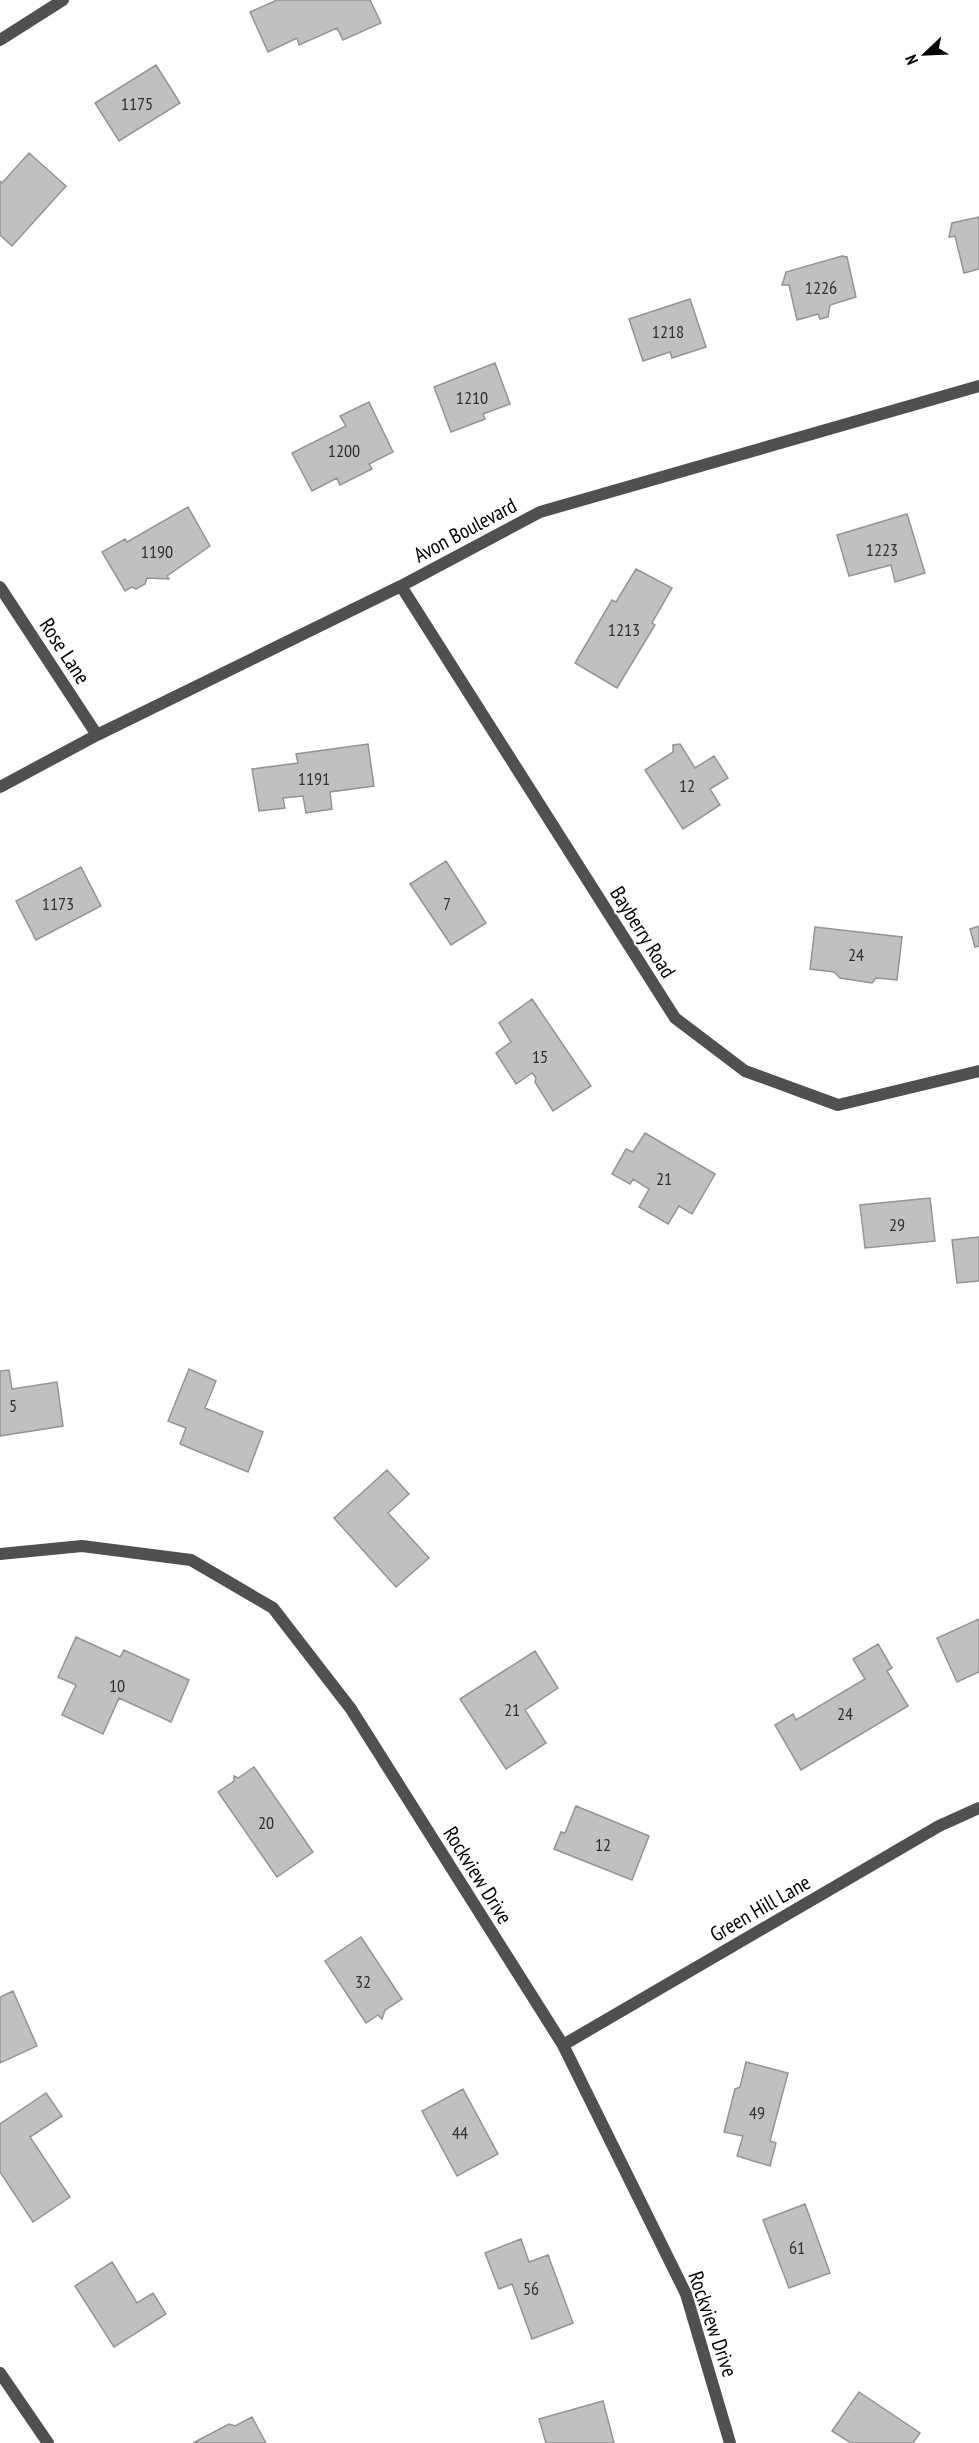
<svg xmlns="http://www.w3.org/2000/svg" width="979" height="2443" font-family="'PT Sans Narrow',sans-serif">
<style>
.building{fill:#c0c0c0;stroke:#949494;stroke-width:1.5}
.lines{fill:none;stroke-linecap:round;stroke-linejoin:round}
.minor{stroke:#505050;stroke-width:12}
.labels{text-anchor:middle;dominant-baseline:central;stroke-width:4.5;stroke-linejoin:round;paint-order:stroke}
.number-label{font-size:18px;fill:#303030}
.street-label{font-size:21px;fill:#000;stroke:#fff}
</style>
<rect width="100%" height="100%" fill="#fff"/>
<path class="building" d="M 277,0 L 370,0 L 381,23 L 343,40 L 337,28 L 299,45 L 297,38 L 268,52 L 250,12 Z
M 156,65 L 180,103 L 119,141 L 95,103 Z
M 29,153 L 66,186 L 12,246 L 0,235 L 0,181 L 2,183 Z
M 979,217 L 979,269 L 964,273 L 955,236 L 949,237 L 952,223 Z
M 842,256 L 847,257 L 856,297 L 830,305 L 828,317 L 820,319 L 818,314 L 797,320 L 789,285 L 782,285 L 786,272 Z
M 690,299 L 706,347 L 672,358 L 670,352 L 643,361 L 629,319 Z
M 495,363 L 510,404 L 483,414 L 485,419 L 451,432 L 434,387 Z
M 369,402 L 393,452 L 369,464 L 372,469 L 340,485 L 337,478 L 312,491 L 292,453 L 346,426 L 340,416 Z
M 188,507 L 210,546 L 167,576 L 169,579 L 147,578 L 145,584 L 136,589 L 132,587 L 125,591 L 102,552 L 125,539 L 127,542 Z
M 907,514 L 925,573 L 895,582 L 891,565 L 849,576 L 837,535 Z
M 636,569 L 672,588 L 652,623 L 655,625 L 617,688 L 575,663 L 612,600 L 616,602 Z
M 368,744 L 374,786 L 330,792 L 332,809 L 306,813 L 303,796 L 283,798 L 285,808 L 259,811 L 252,769 L 298,763 L 296,754 Z
M 680,744 L 695,768 L 714,756 L 728,778 L 710,789 L 720,805 L 683,829 L 645,770 L 673,752 L 673,745 Z
M 446,861 L 486,923 L 451,945 L 410,884 Z
M 81,867 L 101,906 L 36,940 L 16,901 Z
M 979,926 L 979,946 L 975,947 L 970,929 Z
M 815,927 L 902,937 L 897,980 L 876,978 L 872,983 L 840,978 L 834,972 L 810,969 Z
M 532,999 L 591,1086 L 553,1111 L 535,1082 L 536,1078 L 532,1073 L 516,1084 L 496,1053 L 511,1042 L 499,1023 Z
M 645,1133 L 715,1174 L 692,1214 L 679,1206 L 668,1224 L 639,1207 L 649,1189 L 633,1179 L 630,1184 L 612,1174 L 626,1149 L 633,1152 Z
M 930,1198 L 935,1241 L 865,1248 L 860,1205 Z
M 979,1237 L 979,1281 L 957,1283 L 952,1240 Z
M 189,1369 L 216,1381 L 205,1408 L 263,1432 L 248,1472 L 180,1444 L 186,1428 L 168,1421 Z
M 9,1370 L 12,1389 L 57,1382 L 63,1426 L 0,1436 L 0,1371 Z
M 387,1470 L 409,1494 L 388,1513 L 429,1558 L 396,1587 L 334,1518 Z
M 979,1619 L 979,1672 L 957,1682 L 937,1638 Z
M 76,1637 L 120,1657 L 124,1650 L 189,1680 L 171,1722 L 119,1698 L 103,1734 L 62,1715 L 76,1685 L 58,1677 Z
M 878,1644 L 892,1668 L 887,1671 L 908,1706 L 801,1770 L 775,1725 L 793,1714 L 796,1720 L 865,1679 L 853,1659 Z
M 535,1651 L 558,1688 L 525,1710 L 546,1743 L 506,1769 L 460,1699 Z
M 254,1767 L 313,1852 L 277,1877 L 218,1792 L 234,1781 L 234,1776 L 238,1778 Z
M 576,1806 L 649,1836 L 632,1880 L 554,1849 L 561,1832 L 565,1833 Z
M 361,1937 L 402,1999 L 385,2010 L 382,2019 L 378,2015 L 366,2023 L 325,1961 Z
M 13,1991 L 37,2046 L 0,2063 L 0,1997 Z
M 746,2062 L 788,2073 L 770,2141 L 776,2143 L 770,2166 L 737,2156 L 743,2136 L 724,2132 L 735,2089 L 740,2087 Z
M 463,2089 L 498,2154 L 457,2176 L 422,2111 Z
M 46,2093 L 62,2116 L 30,2137 L 70,2197 L 33,2222 L 0,2172 L 0,2124 Z
M 805,2204 L 830,2273 L 789,2288 L 763,2220 Z
M 521,2239 L 529,2262 L 548,2255 L 573,2323 L 532,2339 L 512,2284 L 499,2289 L 485,2253 Z
M 112,2262 L 137,2303 L 153,2293 L 166,2314 L 114,2347 L 75,2286 Z
M 859,2392 L 920,2433 L 913,2443 L 851,2443 L 832,2431 Z
M 603,2401 L 614,2443 L 546,2443 L 539,2419 Z
M 252,2417 L 266,2443 L 193,2443 L 229,2424 L 235,2426 Z"/>
<g class="lines">
<path class="minor" d="M 0,40 L 63,0
M 401,586 L 675,1018 L 745,1071 L 838,1105 L 979,1071
M 0,587 L 97,735
M 0,787 L 97,735 L 401,586 L 540,512 L 979,386
M 0,1554 L 82,1546 L 191,1560 L 273,1608 L 351,1709 L 563,2045 L 686,2294 L 730,2443
M 563,2045 L 939,1826 L 979,1808
M 0,2373 L 48,2443"/>
</g>
<g class="labels">
<g class="number-label">
<text x="137" y="103">1175</text>
<text x="821" y="287">1226</text>
<text x="668" y="331">1218</text>
<text x="472" y="397">1210</text>
<text x="344" y="450">1200</text>
<text x="882" y="549">1223</text>
<text x="157" y="551">1190</text>
<text x="624" y="629">1213</text>
<text x="314" y="778">1191</text>
<text x="687" y="785">12</text>
<text x="58" y="903">1173</text>
<text x="447" y="903">7</text>
<text x="856" y="954">24</text>
<text x="540" y="1056">15</text>
<text x="664" y="1178">21</text>
<text x="897" y="1224">29</text>
<text x="13" y="1405">5</text>
<text x="117" y="1685">10</text>
<text x="512" y="1709">21</text>
<text x="845" y="1713">24</text>
<text x="266" y="1822">20</text>
<text x="603" y="1844">12</text>
<text x="363" y="1981">32</text>
<text x="757" y="2112">49</text>
<text x="460" y="2132">44</text>
<text x="797" y="2247">61</text>
<text x="531" y="2288">56</text>
</g>
<g class="street-label">
<text transform="translate(465 530) rotate(-28)">Avon Boulevard</text>
<text transform="translate(65 651) rotate(57)">Rose Lane</text>
<text transform="translate(643 932) rotate(58)">Bayberry Road</text>
<text transform="translate(478 1875) rotate(58)">Rockview Drive</text>
<text transform="translate(760 1908) rotate(-30)">Green Hill Lane</text>
<text transform="translate(713 2324) rotate(71)">Rockview Drive</text>
</g>
</g>
<g transform="translate(925 54) rotate(247)" stroke="#ffffff" stroke-width="4.5" paint-order="stroke">
<path d="M0-4.5L10 22L0 15L-10 22Z" fill="#000000"/>
<text y="-9" font-size="16" font-weight="bold" text-anchor="middle" fill="#000000">N</text>
</g>
</svg>
